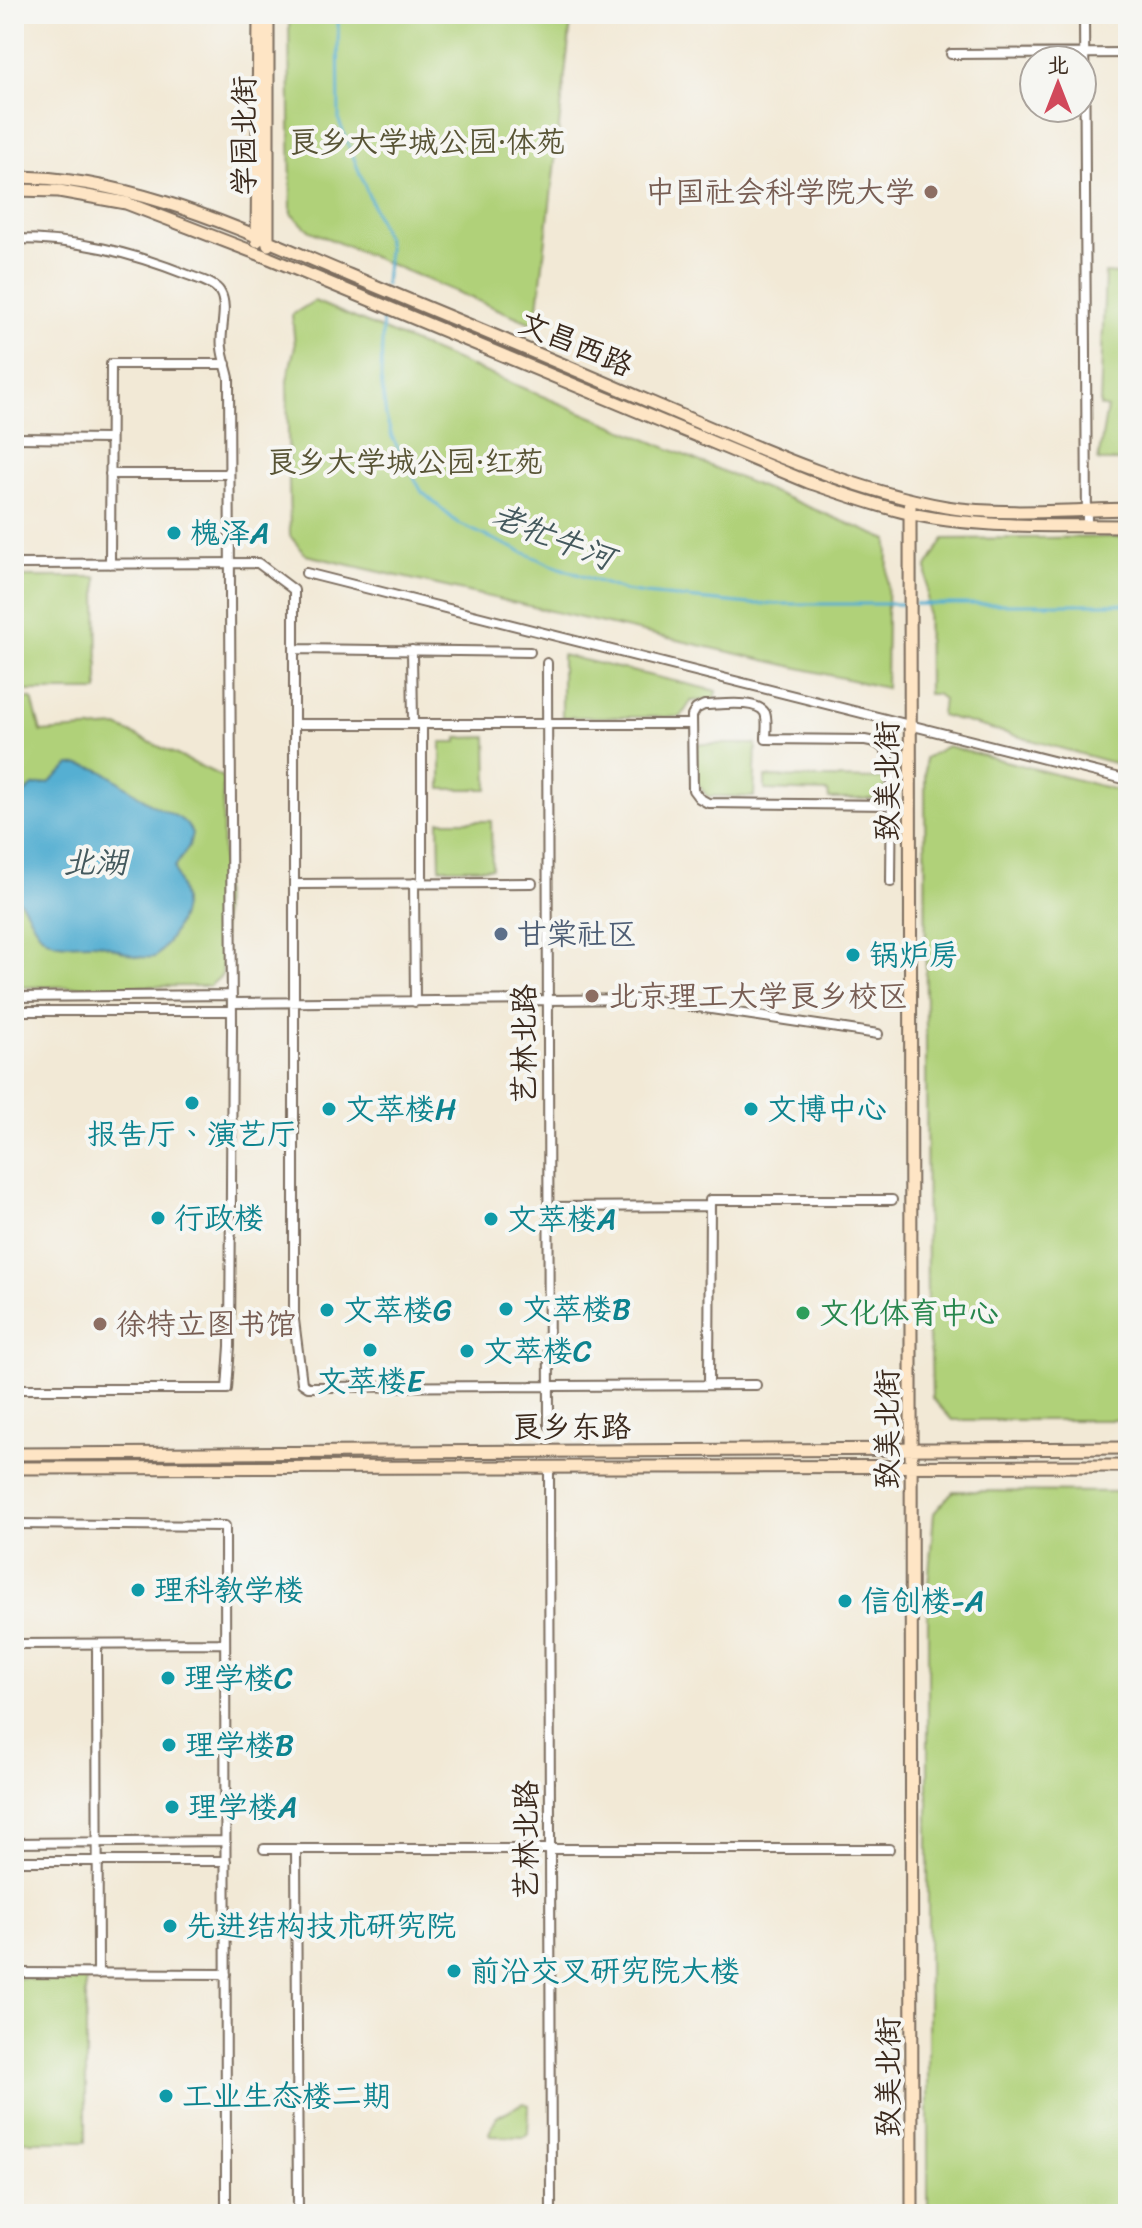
<svg xmlns="http://www.w3.org/2000/svg" width="1142" height="2228" font-family="Sriracha,'LXGW WenKai TC',sans-serif">
<style>
.green{fill:#b0d179;stroke:#767e4c;stroke-width:2}
.water{fill:#55afd2;stroke:#486c78;stroke-width:2}
.lines{fill:none;stroke-linecap:round;stroke-linejoin:round}
.stream{stroke:#55afd2;stroke-width:3}
.street-casing{stroke:#7b6d5e;stroke-width:12}
.secondary-casing{stroke:#7b6d5e;stroke-width:15}
.street{stroke:#fff;stroke-width:8}
.secondary{stroke:#fee5c5;stroke-width:11}
.education-dot{fill:#8d6e63;stroke:#f6f6f2;stroke-width:3}
.culture-dot{fill:#0f9aa8;stroke:#f6f6f2;stroke-width:3}
.service-dot{fill:#5c6f8a;stroke:#f6f6f2;stroke-width:3}
.leisure-dot{fill:#2e9e5b;stroke:#f6f6f2;stroke-width:3}
.labels{text-anchor:middle;dominant-baseline:central;stroke-width:8;stroke-linejoin:round;paint-order:stroke}
.street-label{font-size:30px;fill:#3b2a1e;stroke:#f6f6f2}
.park-label{font-size:30px;fill:#585435;stroke:#f6f6f2}
.education-label{font-size:30px;fill:#785e54;stroke:#f6f6f2;text-anchor:start}
.culture-label{font-size:30px;fill:#0d838f;stroke:#f6f6f2;text-anchor:start}
.service-label{font-size:30px;fill:#4e5e75;stroke:#f6f6f2;text-anchor:start}
.leisure-label{font-size:30px;fill:#27864d;stroke:#f6f6f2;text-anchor:start}
.water-label{font-size:32px;font-style:italic;fill:#44595d;stroke:#f6f6f2}
</style>
<rect width="100%" height="100%" fill="#f6f6f2"/>
<filter id="ink" filterUnits="userSpaceOnUse"><feTurbulence type="fractalNoise" baseFrequency=".0125" numOctaves="2"/><feDisplacementMap in="SourceGraphic" scale="16" xChannelSelector="R" yChannelSelector="G"/><feConvolveMatrix kernelMatrix="1 2 1 2 8 2 1 2 1" color-interpolation-filters="sRGB"/></filter>
<filter id="wash" filterUnits="userSpaceOnUse"><feTurbulence type="fractalNoise" baseFrequency=".006" numOctaves="4" result="noise"/><feDisplacementMap in="SourceGraphic" scale="32" xChannelSelector="R" yChannelSelector="G"/><feGaussianBlur stdDeviation="1.8" result="paint"/><feColorMatrix in="noise" values="0 0 0 0 0 0 0 0 0 0 0 0 0 0 0 0 0 1.4 0 .05"/><feComposite in="paint" operator="in"/></filter>
<g filter="url(#wash)">
<rect width="100%" height="100%" fill="#f2e9d6"/>
<path class="green" d="M 289,14 L 572,14 L 536,325 L 310,231 L 291,214 Z
M 1105,273 L 1128,275 L 1128,461 L 1098,461 L 1107,408 L 1100,406 Z
M 314,301 L 888,540 L 886,688 L 306,555 L 290,536 L 287,380 L 295,346 L 292,315 Z
M 1128,537 L 1128,767 L 941,715 L 943,699 L 936,694 L 928,694 L 927,567 L 944,539 Z
M 14,577 L 97,577 L 98,691 L 14,691 Z
M 562,655 L 717,691 L 715,700 L 691,701 L 681,717 L 562,717 Z
M 14,698 L 32,699 L 41,732 L 118,727 L 223,777 L 222,975 L 210,986 L 14,987 Z
M 487,737 L 488,789 L 441,789 L 441,742 L 457,742 L 457,738 Z
M 696,744 L 756,744 L 754,797 L 707,796 L 696,781 Z
M 947,746 L 1128,793 L 1128,1420 L 952,1420 L 932,1398 L 931,1354 L 927,1331 L 925,758 Z
M 765,777 L 884,779 L 884,793 L 879,799 L 829,799 L 828,792 L 765,790 Z
M 439,821 L 491,821 L 492,868 L 440,868 Z
M 953,1491 L 1128,1492 L 1128,2166 L 1121,2214 L 928,2214 L 928,1585 L 934,1513 Z
M 14,1978 L 86,1978 L 86,2141 L 18,2141 L 18,2162 L 14,2162 Z
M 523,2103 L 529,2105 L 528,2133 L 524,2137 L 490,2136 L 489,2133 L 498,2116 Z"/>
<path class="water" d="M 70,765 C 103,761 127,790 153,805 C 169,814 184,816 192,833 L 189,846 L 175,867 C 176,878 182,888 183,899 C 185,916 168,946 155,957 C 128,961 117,944 94,943 C 77,942 58,948 44,937 C 30,927 29,906 14,896 L 14,789 L 25,793 L 33,786 L 49,783 Z"/>
<g class="lines">
<path class="stream" d="M 338,14 L 339,121 L 386,239 L 388,248 L 385,285
M 383,308 L 381,379 L 386,417 L 392,437 L 422,492 L 459,524 L 554,566 L 625,591 L 645,594 L 750,604 L 908,604
M 915,604 L 1128,604"/>
</g>
</g>
<g filter="url(#ink)">
<g class="lines">
<g class="street-casing">
<path id="street" d="M 1084,14 L 1087,526
M 951,54 L 1128,53
M 14,239 C 77,239 130,252 188,275 C 198,279 215,283 220,292 C 229,307 219,332 222,348 C 223,358 227,368 229,378 L 232,1026 L 230,1346 L 227,1389 L 14,1389
M 14,438 L 110,439
M 110,474 L 229,474
M 14,564 L 258,563 L 294,590 L 294,1320 L 302,1383 L 308,1387 L 756,1385
M 110,564 L 111,364 L 226,364
M 306,573 L 1128,780
M 295,649 L 530,652
M 412,650 L 413,724
M 547,663 L 549,1425
M 295,724 L 691,724
M 422,724 L 422,883
M 891,805 L 708,803 L 699,798 L 693,790 L 692,716 L 696,709 L 704,705 C 719,705 757,699 765,713 C 768,721 766,731 766,739 L 865,740 C 883,742 890,754 892,771 L 891,882
M 414,883 L 415,1002
M 295,884 L 532,883
M 14,997 L 232,995
M 232,1003 L 644,999 L 878,1034
M 14,1011 L 232,1011
M 548,1207 L 710,1206
M 709,1385 L 710,1200 L 892,1200
M 549,1467 L 551,2214
M 14,1524 L 225,1526 L 226,2214
M 14,1644 L 225,1643
M 97,1644 L 98,1974
M 14,1843 L 225,1841
M 264,1849 L 889,1849
M 296,1849 L 298,2214
M 14,1861 L 226,1861
M 14,1973 L 226,1974"/>
</g>
<g class="secondary-casing">
<path id="secondary" d="M 268,14 L 268,245
M 14,177 C 133,177 241,230 349,275 C 449,317 550,358 650,402 C 747,443 842,488 946,507 C 1000,516 1073,510 1128,509
M 14,190 L 59,191 L 126,203 L 269,258 L 808,482 C 841,493 874,505 908,513 C 976,529 1058,525 1128,526
M 257,241 L 259,14
M 910,500 L 912,2214
M 14,1454 L 1128,1448
M 14,1468 L 1128,1466"/>
</g>
<use href="#street" class="street"/>
<use href="#secondary" class="secondary"/>
</g>
</g>
<g class="education-dot">
<circle cx="931" cy="192" r="8"/>
<circle cx="592" cy="996" r="8"/>
<circle cx="100" cy="1324" r="8"/>
</g>
<g class="culture-dot">
<circle cx="174" cy="533" r="8"/>
<circle cx="853" cy="955" r="8"/>
<circle cx="192" cy="1103" r="8"/>
<circle cx="329" cy="1109" r="8"/>
<circle cx="751" cy="1109" r="8"/>
<circle cx="158" cy="1218" r="8"/>
<circle cx="491" cy="1219" r="8"/>
<circle cx="506" cy="1309" r="8"/>
<circle cx="327" cy="1310" r="8"/>
<circle cx="370" cy="1350" r="8"/>
<circle cx="467" cy="1351" r="8"/>
<circle cx="138" cy="1590" r="8"/>
<circle cx="845" cy="1601" r="8"/>
<circle cx="168" cy="1678" r="8"/>
<circle cx="169" cy="1745" r="8"/>
<circle cx="172" cy="1807" r="8"/>
<circle cx="170" cy="1926" r="8"/>
<circle cx="454" cy="1971" r="8"/>
<circle cx="166" cy="2096" r="8"/>
</g>
<circle class="service-dot" cx="501" cy="934" r="8"/>
<circle class="leisure-dot" cx="803" cy="1313" r="8"/>
<g class="labels">
<g class="street-label">
<text transform="translate(244 136) rotate(-90)">学园北街</text>
<text transform="translate(576 344) rotate(23)">文昌西路</text>
<text transform="translate(887 781) rotate(-90)">致美北街</text>
<text transform="translate(524 1044) rotate(-90)">艺林北路</text>
<text x="571" y="1427">良乡东路</text>
<text transform="translate(887 1429) rotate(-90)">致美北街</text>
<text transform="translate(526 1840) rotate(-90)">艺林北路</text>
<text transform="translate(888 2077) rotate(-90)">致美北街</text>
</g>
<g class="park-label">
<text x="427" y="142">良乡大学城公园·体苑</text>
<text x="405" y="462">良乡大学城公园·红苑</text>
</g>
<g class="education-label">
<text x="915" y="192" text-anchor="end">中国社会科学院大学</text>
<text x="608" y="996">北京理工大学良乡校区</text>
<text x="116" y="1324">徐特立图书馆</text>
</g>
<g class="culture-label">
<text x="190" y="533">槐泽A</text>
<text x="869" y="955">锅炉房</text>
<text x="345" y="1109">文萃楼H</text>
<text x="767" y="1109">文博中心</text>
<text x="192" y="1134" text-anchor="middle">报告厅、演艺厅</text>
<text x="174" y="1218">行政楼</text>
<text x="507" y="1219">文萃楼A</text>
<text x="522" y="1309">文萃楼B</text>
<text x="343" y="1310">文萃楼G</text>
<text x="483" y="1351">文萃楼C</text>
<text x="370" y="1381" text-anchor="middle">文萃楼E</text>
<text x="154" y="1590">理科教学楼</text>
<text x="861" y="1601">信创楼-A</text>
<text x="184" y="1678">理学楼C</text>
<text x="185" y="1745">理学楼B</text>
<text x="188" y="1807">理学楼A</text>
<text x="186" y="1926">先进结构技术研究院</text>
<text x="470" y="1971">前沿交叉研究院大楼</text>
<text x="182" y="2096">工业生态楼二期</text>
</g>
<g class="service-label">
<text x="517" y="934">甘棠社区</text>
</g>
<g class="leisure-label">
<text x="819" y="1313">文化体育中心</text>
</g>
<g class="water-label">
<text transform="translate(553 537) rotate(21)">老牤牛河</text>
<text x="95" y="862">北湖</text>
</g>
</g>
<rect width="1142" height="2228" fill="none" stroke="#f6f6f2" stroke-width="48"/>
<g transform="translate(1058 84)"><circle r="38" fill="#f6f6f2" stroke="#aba49d" stroke-width="2"/>
<path d="M0-6L14 30L0 20L-14 30Z" fill="#d1495b"/>
<text y="-12" font-size="22" font-weight="bold" text-anchor="middle" fill="#3b2a1e">北</text>
</g>
</svg>
